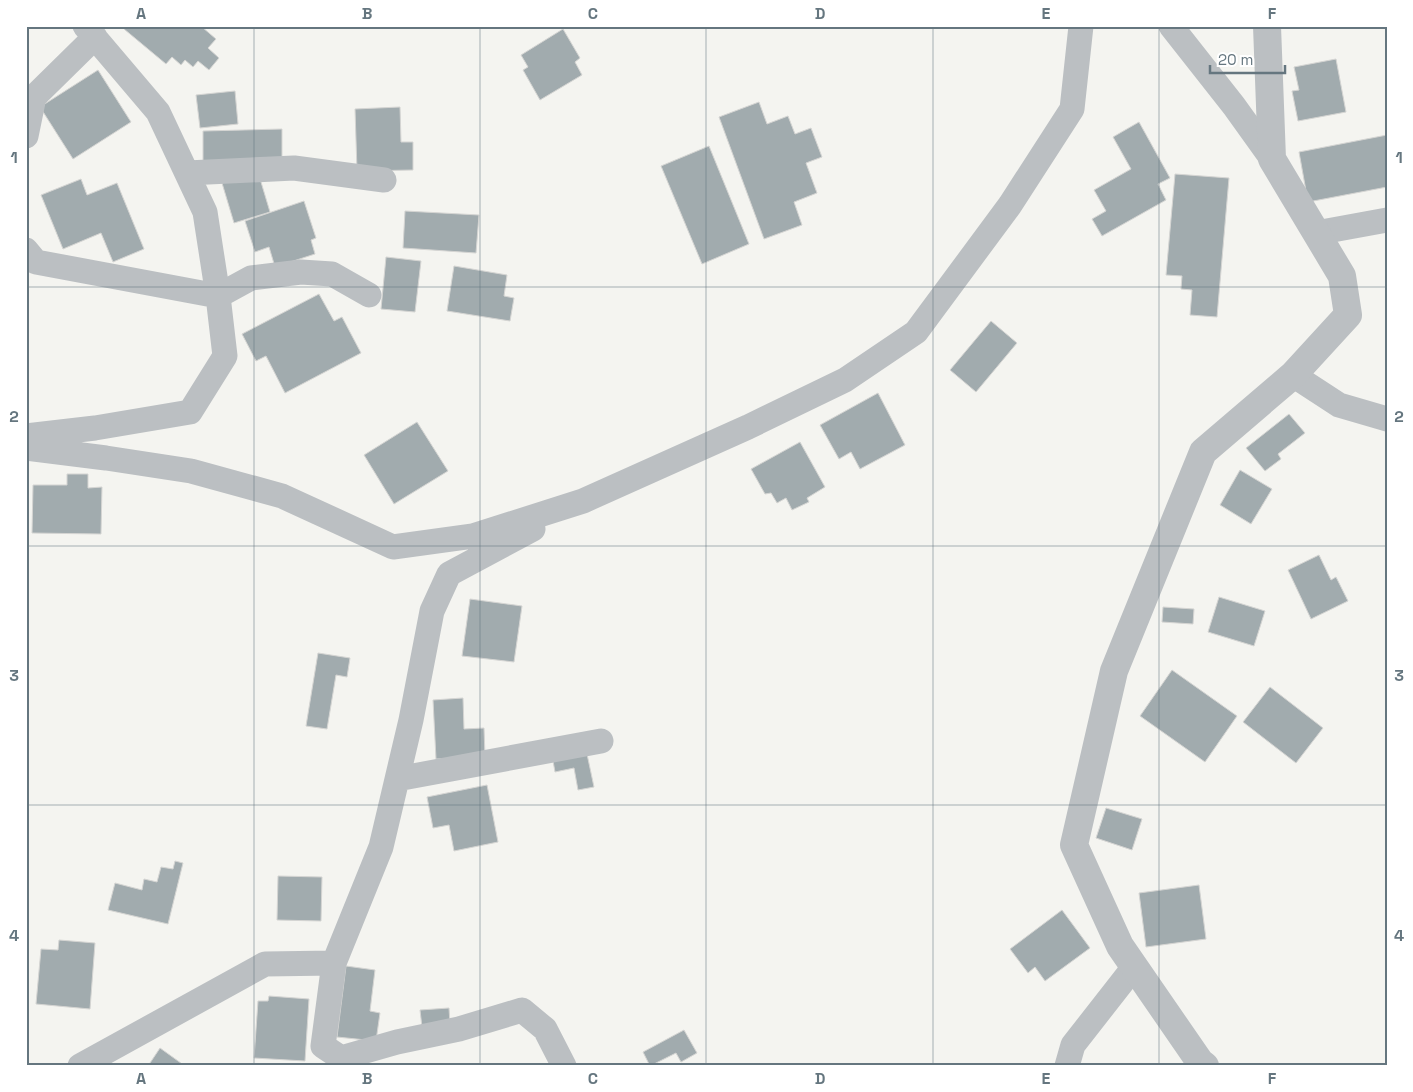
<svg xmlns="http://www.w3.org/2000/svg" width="1413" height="1092" font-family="'Space Grotesk',sans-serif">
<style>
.building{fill:#a1abae;stroke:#d5d5d3}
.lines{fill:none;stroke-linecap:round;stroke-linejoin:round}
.minor{stroke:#bbbfc2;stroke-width:25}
.tertiary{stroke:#bbbfc2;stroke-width:28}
.grid{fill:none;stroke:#65767f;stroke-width:1;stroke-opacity:0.55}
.neatline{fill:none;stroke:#65767f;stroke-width:2}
.grid-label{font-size:16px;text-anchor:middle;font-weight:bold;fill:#65767f}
</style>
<rect width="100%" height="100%" fill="#f4f4f0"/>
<path class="building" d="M 126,26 L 203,26 L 202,27 L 216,39 L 208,48 L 219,58 L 209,70 L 198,61 L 193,67 L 185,60 L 181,65 L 172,57 L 166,64 L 124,29 Z
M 563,29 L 580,58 L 575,62 L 582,75 L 540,100 L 523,70 L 528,67 L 521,55 Z
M 1336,59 L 1346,112 L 1298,121 L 1292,91 L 1299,90 L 1294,67 Z
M 98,70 L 131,122 L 73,159 L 40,107 Z
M 235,91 L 238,124 L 200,128 L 196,95 Z
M 759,102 L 767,124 L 788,116 L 795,134 L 811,128 L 822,157 L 806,163 L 817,193 L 794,202 L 802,225 L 764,239 L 719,117 Z
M 400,107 L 401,142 L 413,142 L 413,170 L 357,171 L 355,109 Z
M 1139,122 L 1170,178 L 1158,184 L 1166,200 L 1102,236 L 1092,219 L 1106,211 L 1094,190 L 1131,169 L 1113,137 Z
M 282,129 L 282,164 L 203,166 L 203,131 Z
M 1387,135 L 1387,187 L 1308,202 L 1299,152 Z
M 709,146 L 749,244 L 702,264 L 661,166 Z
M 258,172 L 270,212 L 234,223 L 222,183 Z
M 1175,174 L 1229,178 L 1217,317 L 1190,315 L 1192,290 L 1181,289 L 1182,276 L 1166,275 Z
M 81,179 L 87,195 L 117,183 L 144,249 L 113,262 L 101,233 L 63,249 L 41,195 Z
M 304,201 L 316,238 L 311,240 L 315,254 L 275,267 L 269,247 L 255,252 L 245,221 Z
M 405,211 L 479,215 L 476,253 L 403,248 Z
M 386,257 L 421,261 L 415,312 L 381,309 Z
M 454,266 L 507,275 L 504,296 L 514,298 L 510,321 L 447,311 Z
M 319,294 L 334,321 L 342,317 L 361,353 L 285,393 L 266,356 L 256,361 L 242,334 Z
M 991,321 L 1017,343 L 976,392 L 950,370 Z
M 878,393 L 905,445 L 860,469 L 851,452 L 839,459 L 820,425 Z
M 1289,414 L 1305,433 L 1278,454 L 1281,459 L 1265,471 L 1246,448 Z
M 417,422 L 448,471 L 394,504 L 364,455 Z
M 800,442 L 825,487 L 807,498 L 809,502 L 792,510 L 786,498 L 777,503 L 771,493 L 765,494 L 751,469 Z
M 1240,470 L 1272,489 L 1251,524 L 1220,505 Z
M 67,474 L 88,474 L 88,488 L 102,487 L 101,534 L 32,533 L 33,485 L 67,485 Z
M 1319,555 L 1331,580 L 1336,577 L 1348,601 L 1311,619 L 1288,570 Z
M 1219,597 L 1265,611 L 1254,646 L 1208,632 Z
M 470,599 L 522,606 L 514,662 L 462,656 Z
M 1163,607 L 1194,609 L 1193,624 L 1162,622 Z
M 318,653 L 350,658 L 347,677 L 336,675 L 327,729 L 306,726 Z
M 1172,670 L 1237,716 L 1205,762 L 1140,716 Z
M 1270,687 L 1323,728 L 1296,763 L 1243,722 Z
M 463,698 L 464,729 L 484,728 L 485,757 L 436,759 L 433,700 Z
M 587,754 L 594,787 L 578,790 L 574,768 L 555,772 L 553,761 Z
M 487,785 L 498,842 L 454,851 L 449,825 L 433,828 L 427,797 Z
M 1106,808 L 1142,819 L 1132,850 L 1096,838 Z
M 175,861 L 183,863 L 168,924 L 108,910 L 115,883 L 142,890 L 144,879 L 157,882 L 161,867 L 173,869 Z
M 278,876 L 322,877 L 321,921 L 277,920 Z
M 1199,885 L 1206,939 L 1146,947 L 1139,893 Z
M 1062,910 L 1090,948 L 1045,981 L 1035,967 L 1028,973 L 1010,949 Z
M 59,940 L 95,943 L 90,1009 L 36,1004 L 41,949 L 58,950 Z
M 346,966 L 375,970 L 370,1011 L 380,1013 L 376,1041 L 337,1037 Z
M 269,996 L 309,999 L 305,1061 L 254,1058 L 258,1001 L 268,1001 Z
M 449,1008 L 450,1024 L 422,1027 L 420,1010 Z
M 684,1030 L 697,1053 L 681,1062 L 676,1053 L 650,1066 L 643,1052 Z
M 160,1048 L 185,1066 L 148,1066 Z"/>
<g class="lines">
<path class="minor" d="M 1171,26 L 1234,106 L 1272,159
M 26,136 L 34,97 L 95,37
M 187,173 L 294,168 L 384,180
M 1316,233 L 1387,220
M 26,250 L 36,262 L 218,296 L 251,278 L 301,272 L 332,274 L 369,295
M 1293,375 L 1339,405 L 1387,419
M 26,436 L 95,428 L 190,412 L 225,356 L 218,296 L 205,212 L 158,112 L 85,26
M 26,448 L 106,458 L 191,471 L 282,496 L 393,547 L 473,536 L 583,501 L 748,427 L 845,380 L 916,332 L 1010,205 L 1072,109 L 1081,26
M 397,779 L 601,741
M 334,963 L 323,1046 L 341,1058 L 397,1042 L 459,1029 L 522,1010 L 545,1029 L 564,1066
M 80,1066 L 265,964 L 334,963 L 381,847 L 411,720 L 432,611 L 449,574 L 533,529
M 1067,1066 L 1073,1045 L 1134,967"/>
<path class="tertiary" d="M 1205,1066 L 1200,1062 L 1120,946 L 1074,845 L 1114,671 L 1203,452 L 1293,375 L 1348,315 L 1342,276 L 1272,159 L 1267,26"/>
</g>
<path class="grid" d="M 254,26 L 254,1066M 480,26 L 480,1066M 706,26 L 706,1066M 933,26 L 933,1066M 1159,26 L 1159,1066M 26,287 L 1387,287M 26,546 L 1387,546M 26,805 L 1387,805"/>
<rect width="1413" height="1092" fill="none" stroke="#ffffff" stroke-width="55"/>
<path d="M1210 65v8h75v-8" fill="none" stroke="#65767f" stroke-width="2.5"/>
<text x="1218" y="65" font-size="15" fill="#65767f" stroke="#ffffff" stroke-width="4" paint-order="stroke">20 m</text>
<rect x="28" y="28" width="1358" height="1036" class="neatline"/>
<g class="grid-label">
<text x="141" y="19">A</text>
<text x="367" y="19">B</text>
<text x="593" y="19">C</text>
<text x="820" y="19">D</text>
<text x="1046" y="19">E</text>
<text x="1272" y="19">F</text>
<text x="14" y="163">1</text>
<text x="1399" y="163">1</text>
<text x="14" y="422">2</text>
<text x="1399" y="422">2</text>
<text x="14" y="681">3</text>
<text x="1399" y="681">3</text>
<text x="14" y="941">4</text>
<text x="1399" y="941">4</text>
<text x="141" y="1084">A</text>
<text x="367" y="1084">B</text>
<text x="593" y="1084">C</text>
<text x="820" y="1084">D</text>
<text x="1046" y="1084">E</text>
<text x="1272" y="1084">F</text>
</g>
</svg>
